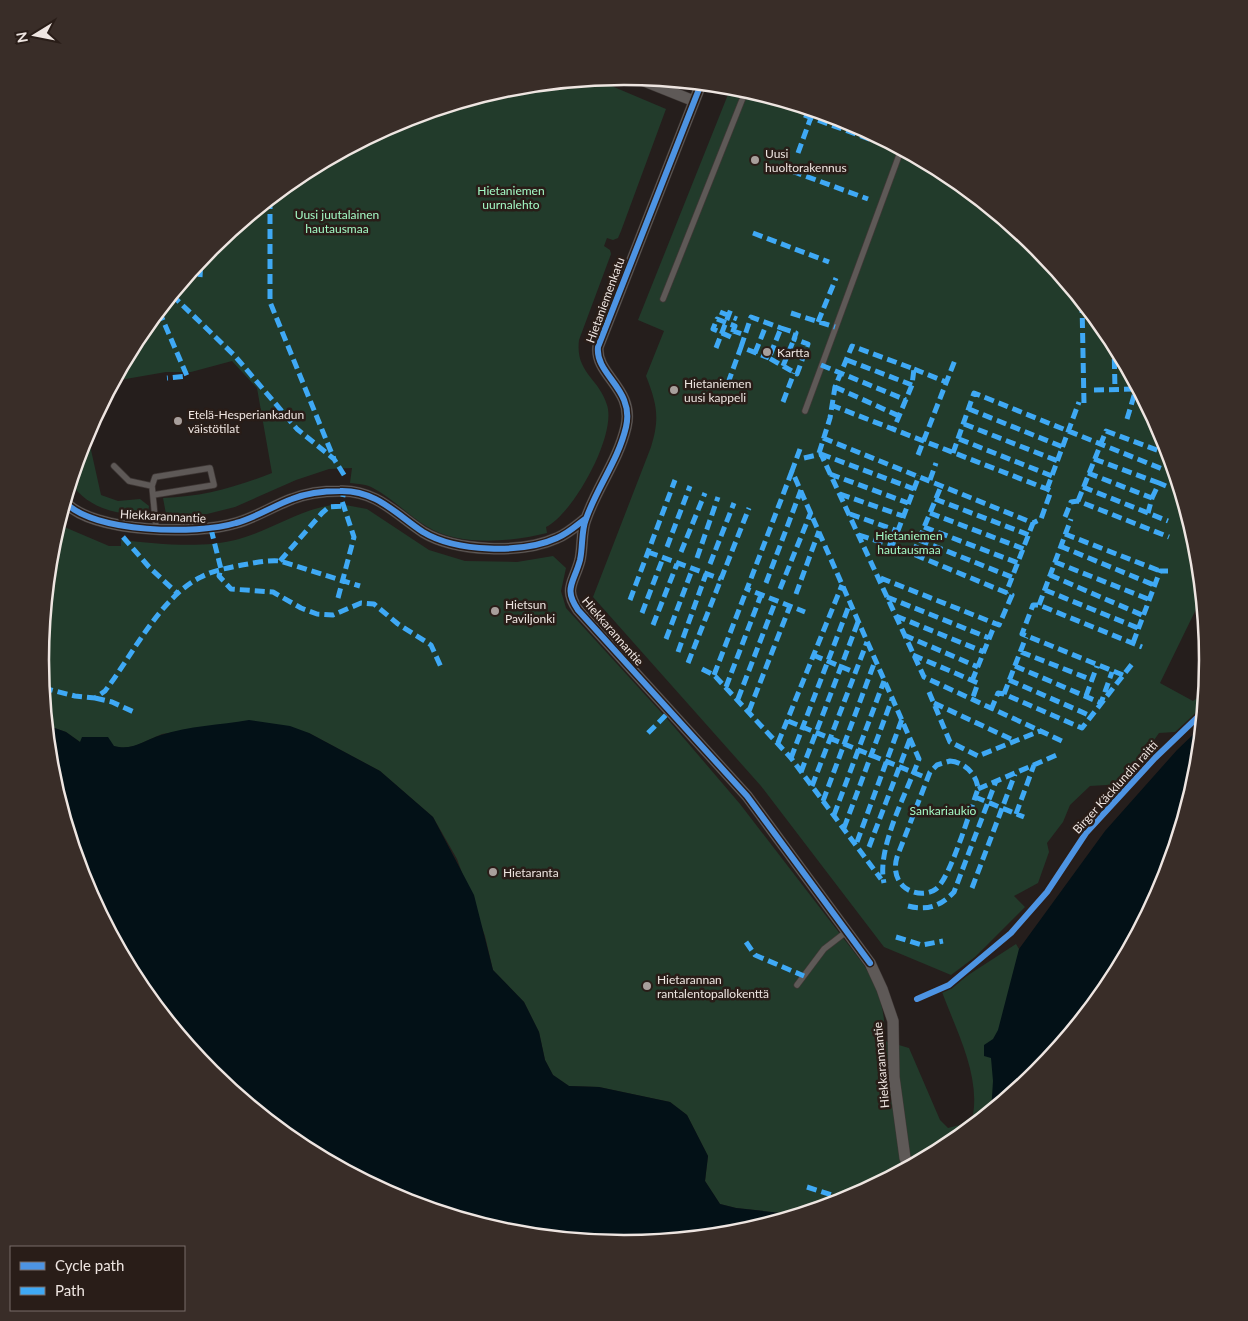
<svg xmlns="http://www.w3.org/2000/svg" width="1248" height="1321" font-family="Lato,sans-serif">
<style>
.green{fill:#223b2b}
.water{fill:#031117}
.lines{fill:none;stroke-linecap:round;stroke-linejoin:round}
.lane-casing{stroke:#3f3836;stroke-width:7}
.street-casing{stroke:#3f3836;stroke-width:12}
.lane{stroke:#5e5957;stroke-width:5.5}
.street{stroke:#5e5957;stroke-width:11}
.quiet{stroke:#3fa9f5;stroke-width:5;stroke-dasharray:10 5;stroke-linecap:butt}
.cycleway-casing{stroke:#291d18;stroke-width:9}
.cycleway{stroke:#4d94e3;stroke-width:6}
.poi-dot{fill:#a89f9c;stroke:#291d18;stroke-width:2}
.labels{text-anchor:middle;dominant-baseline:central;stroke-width:5;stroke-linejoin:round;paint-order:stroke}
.poi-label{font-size:12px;fill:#eee5e1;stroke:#291d18;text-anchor:start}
.park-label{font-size:12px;fill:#a4fac5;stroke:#291d18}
.street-label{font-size:12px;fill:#eee5e1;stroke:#291d18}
.rim{fill:none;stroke:#eee5e1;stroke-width:2.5}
</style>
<rect width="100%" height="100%" fill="#251e1c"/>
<path class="green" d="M 595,79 L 666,109 L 621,231 L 618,238 L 613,240 L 607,238 L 604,246 L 610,250 L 611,254 L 579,340 C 575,373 599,378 607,405 C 617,435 573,514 546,527 L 547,533 C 512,542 459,547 426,526 C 408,515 392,498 373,488 C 367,484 358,484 350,483 L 352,468 L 329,469 L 296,480 L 235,507 L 207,514 L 166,514 L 163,498 C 202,497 237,487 272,473 L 257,388 L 232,361 L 191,372 L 166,372 L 114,381 L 139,336 L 211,247 L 300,175 L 401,121 L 510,88 Z
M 731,87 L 848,121 L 949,175 L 1037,248 L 1110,336 L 1164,437 L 1197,547 L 1202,597 L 1160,683 L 1193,701 L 1197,698 L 1206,683 L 1203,707 L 1175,732 L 1159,733 L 1123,784 L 1090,786 L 1070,805 L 1063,822 L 1047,843 L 1049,852 L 1038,883 L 1014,896 L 1025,907 L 975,957 L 951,975 L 884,947 L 761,786 L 593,597 L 651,447 C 660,418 657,404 646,376 L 664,331 L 638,320 Z
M 87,432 L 101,495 L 118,501 L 140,499 L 149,506 L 148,512 C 120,518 86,507 71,483 Z
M 340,504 L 367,509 L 429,550 L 465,561 L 517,562 L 553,556 L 566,568 L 561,591 L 566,608 L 670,722 L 740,804 L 864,965 C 880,992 885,1009 885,1041 L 909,1048 L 940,1120 L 948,1128 L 960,1125 L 973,1115 C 980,1074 956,1030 942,992 L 1016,944 L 1019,949 L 1017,974 L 991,1058 L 1016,1091 L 948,1146 L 847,1200 L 799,1215 L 736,1208 L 720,1204 L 705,1181 L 708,1156 L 687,1115 L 670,1102 L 599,1087 L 569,1086 L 553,1075 L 545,1060 L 539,1032 L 524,1002 L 493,970 L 485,936 L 457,859 L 433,817 L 380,771 L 309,733 L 218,725 L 162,734 L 135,746 L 124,748 L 80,742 L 66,732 L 46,725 L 40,660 L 51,546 L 57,526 L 62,526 L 109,546 L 121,546 L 121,540 C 159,544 203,549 239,539 C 274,529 303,507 340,504 Z"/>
<path class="water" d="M 249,720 L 290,726 L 309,733 L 380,771 L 433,817 L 474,895 L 493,970 L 524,1002 L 539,1032 L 545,1060 L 553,1075 L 569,1086 L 599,1087 L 670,1102 L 687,1115 L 708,1156 L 705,1181 L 720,1204 L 736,1208 L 799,1215 L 738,1233 L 624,1244 L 510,1233 L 400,1200 L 299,1146 L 211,1073 L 138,985 L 84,884 L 51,774 L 46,725 L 66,732 L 80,742 L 82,737 L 108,737 L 114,746 C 133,751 144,740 161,735 C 189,726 220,725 249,720 Z
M 1202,726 L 1197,775 L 1163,884 L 1109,985 L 1037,1074 L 991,1112 L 993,1081 L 991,1058 L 984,1056 L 984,1045 L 993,1039 L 998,1030 L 1019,949 L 1105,831 L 1177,750 Z"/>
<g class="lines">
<g class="lane-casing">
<path id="lane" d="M 663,299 L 746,90
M 805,411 L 901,150
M 114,466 L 129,481 L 152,486
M 153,495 L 214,485 L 210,468 L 155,477 L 152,486 L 156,528
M 797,985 L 824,949 L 846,932"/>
</g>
<g class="street-casing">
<path id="street" d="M 634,77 L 694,101
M 701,84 L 598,347 C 595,375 635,389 626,427 C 618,461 597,487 586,519 C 581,531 583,547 580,560 C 574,583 563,588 578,610 L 747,796 L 870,963 L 882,989 L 893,1021 L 894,1077 L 905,1158 L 910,1166
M 65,502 C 93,533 197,535 236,523 C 255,518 273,506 292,499 C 307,493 324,491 340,491 C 376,490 396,514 423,532 C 456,552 522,554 557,538 C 567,534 576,526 585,519"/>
</g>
<use href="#lane" class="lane"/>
<use href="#street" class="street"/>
<path class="quiet" d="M 804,115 L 875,141
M 798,153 L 811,117
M 778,166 L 868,199
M 270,199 L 270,302 L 334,459
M 753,233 L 829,262
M 200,277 L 201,260
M 172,295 L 235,356 L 297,429 L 334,459 L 346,478
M 1082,303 L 1084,404
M 159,311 L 187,376 L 167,378
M 720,312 L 737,319
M 791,313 L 835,327
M 818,322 L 836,278
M 781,328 L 796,333 L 794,339 L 808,344 L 797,374 L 769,358 Z
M 733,331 L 735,326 L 717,319 L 713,329 L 731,337 L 733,331 L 745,335
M 1114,344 L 1115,390
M 741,347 L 751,317 L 781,328
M 716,348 L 731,309
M 755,353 L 767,323
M 847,360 L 912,385
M 821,365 L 906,400
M 783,366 L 794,339
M 914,369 L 946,382
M 728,383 L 741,347 L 769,358
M 835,387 L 899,416
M 1094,390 L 1138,389
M 783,402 L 794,373
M 831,405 L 1047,489 L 1051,491 L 1041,519 L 1033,523
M 969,409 L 1063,447
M 1127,419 L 1136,389
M 964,424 L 1058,461
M 823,438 L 1033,523 L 1006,593
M 959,439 L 1052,476
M 800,449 L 792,471 L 919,759 C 907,792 876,849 884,883
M 819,453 L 830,418 L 835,387 L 852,346 L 914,369 L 912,385 L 894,428
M 953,453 L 974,393 L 1165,470
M 821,454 L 914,489
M 918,455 L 955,360
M 804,458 L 821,454 L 924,677 L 1062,741
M 1094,459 L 1159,483
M 792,471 L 747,589 L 805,612
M 1088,473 L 1152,498 L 1148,513
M 830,474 L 908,503
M 930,480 L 936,463
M 1083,487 L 1168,521
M 1047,489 L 1079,402
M 840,494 L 903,516
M 1152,498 L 1159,483 L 1166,486
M 935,499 L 1029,535
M 1078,501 L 1106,431 L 1165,453
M 930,513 L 1024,549
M 850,514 L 898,531
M 1065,517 L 1071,502 L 1078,501 L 1169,537
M 924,527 L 1018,563
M 211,529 L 221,569 L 219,576 L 231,589 L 273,592 L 301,608 L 317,614 L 333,615 L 361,603 L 374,604 L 398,624 L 431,645 L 441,667
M 1065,534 L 1160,571
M 859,535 L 892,546 L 896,550 L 913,554 L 1012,595 L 999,625 L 878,577
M 123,537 L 149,567 L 178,594
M 919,540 L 1014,578
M 892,546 L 919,476
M 1060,546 L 1154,585
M 667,547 L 690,486
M 648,552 L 721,579
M 681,552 L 705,493
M 913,554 L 942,484
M 697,558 L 718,497
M 280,561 L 322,513 L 329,507 L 344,506
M 1055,562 L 1148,599
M 710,564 L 734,503
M 1050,575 L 1142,615
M 766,583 L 801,490
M 780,589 L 811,512
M 1045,590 L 1138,628
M 796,594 L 819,531
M 887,597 L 989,638
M 338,598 L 354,537 L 342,501 L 344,491
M 630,600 L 675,480
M 1039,605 L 1071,519
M 642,613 L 663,558
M 896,616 L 984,652
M 653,625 L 677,564
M 904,635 L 978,667
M 666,639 L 692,570
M 1133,643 L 1160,571 L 1168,571
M 678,652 L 706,574
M 1021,652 L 1092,680
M 813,655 L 854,672
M 913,655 L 978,683 L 972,700
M 688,663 L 749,508
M 1015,666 L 1101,703 L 1112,672
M 702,669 L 714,675 L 791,758 L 881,879
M 714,675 L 747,589
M 1123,675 L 1022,634 L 1033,605 L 1039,605 L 1142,647
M 1009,680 L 1091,716
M 972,681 L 995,624
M 726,687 L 761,595
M 43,688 L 75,696 L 95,698 L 105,691 C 132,656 160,597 201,577 C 214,570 228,568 242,565 C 254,563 267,560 280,561 L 360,586
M 929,692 L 950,742 L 978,756 L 1040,731
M 1004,694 L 1026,637
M 1086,696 L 1097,666
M 95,698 L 112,702 L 136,713
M 738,699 L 776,600
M 934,703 L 1015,741
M 991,710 L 998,693 L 1004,694 L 1082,728 L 1132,664
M 749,711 L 790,606
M 788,721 L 927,778
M 648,733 L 670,711
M 778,743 L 842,585
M 791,758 L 850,603
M 950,761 C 964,762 977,774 978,789 C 970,810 951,877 936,889 C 927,896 911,894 903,886 C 895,878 894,867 897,857 L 930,772 L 937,765 Z
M 801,772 L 858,622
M 812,786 L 867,642
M 978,789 L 1059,754
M 975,797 L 1024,817
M 823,801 L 875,661
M 1016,814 L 1034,765
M 834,815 L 884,681
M 844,828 L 892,699
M 857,842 L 902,719
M 869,847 L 910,739
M 972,888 L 1015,774
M 908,906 C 927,911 941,906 954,892 L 996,781
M 896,937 L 922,945 L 943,941
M 746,942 L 755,955 L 804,976
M 807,1187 L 848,1200"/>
<g class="cycleway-casing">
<path id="cycleway" d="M 701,84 L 598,347 C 595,375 635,389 626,427 C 618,461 597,487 586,519 C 581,531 583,547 580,560 C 574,583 563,588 578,610 L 747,796 L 870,963
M 65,502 C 93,533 197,535 236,523 C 255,518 273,506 292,499 C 307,493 324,491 340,491 C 376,490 396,514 423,532 C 456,552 522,554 557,538 C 567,534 576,526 585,519
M 917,999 L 949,985 L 1011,933 L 1047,892 L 1086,833 L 1155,758 L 1203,712"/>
</g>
<use href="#cycleway" class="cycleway"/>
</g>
<g class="poi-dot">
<circle cx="755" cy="160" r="5"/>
<circle cx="767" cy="352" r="5"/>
<circle cx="674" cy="390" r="5"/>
<circle cx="178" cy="421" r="5"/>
<circle cx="495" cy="611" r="5"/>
<circle cx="493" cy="872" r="5"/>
<circle cx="647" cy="986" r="5"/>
</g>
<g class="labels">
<g class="poi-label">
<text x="765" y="153">Uusi<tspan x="765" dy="14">huoltorakennus</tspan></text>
<text x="777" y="352">Kartta</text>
<text x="684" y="383">Hietaniemen<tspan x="684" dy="14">uusi kappeli</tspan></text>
<text x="188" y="414">Etelä-Hesperiankadun<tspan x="188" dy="14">väistötilat</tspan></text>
<text x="505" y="604">Hietsun<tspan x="505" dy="14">Paviljonki</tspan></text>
<text x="503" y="872">Hietaranta</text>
<text x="657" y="979">Hietarannan<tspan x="657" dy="14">rantalentopallokenttä</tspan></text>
</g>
<g class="park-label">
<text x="511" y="190">Hietaniemen<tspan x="511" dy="14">uurnalehto</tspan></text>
<text x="337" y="214">Uusi juutalainen<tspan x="337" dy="14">hautausmaa</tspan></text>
<text x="909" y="535">Hietaniemen<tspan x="909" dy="14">hautausmaa</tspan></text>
<text x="943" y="810">Sankariaukio</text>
</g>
<g class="street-label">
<text transform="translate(605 300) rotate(-70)">Hietaniemenkatu</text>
<text transform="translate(163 516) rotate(3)">Hiekkarannantie</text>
<text transform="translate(613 631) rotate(49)">Hiekkarannantie</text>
<text transform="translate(1115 787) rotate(-48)">Birger Käcklundin raitti</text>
<text transform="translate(881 1065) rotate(-95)">Hiekkarannantie</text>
</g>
</g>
<path d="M0 0H1248V1321H0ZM49 660a575 575 0 1 1 1150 0a575 575 0 1 1-1150 0Z" fill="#392d28" fill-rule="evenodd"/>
<path class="rim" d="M49 660a575 575 0 1 1 1150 0a575 575 0 1 1-1150 0Z"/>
<rect x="10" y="1246" width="175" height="65" fill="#291d18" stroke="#786d68"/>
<rect x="20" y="1262" width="25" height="8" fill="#4d94e3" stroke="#786d68"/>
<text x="55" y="1271" font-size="15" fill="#eee5e1">Cycle path</text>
<rect x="20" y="1287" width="25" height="8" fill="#3fa9f5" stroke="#786d68"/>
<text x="55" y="1296" font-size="15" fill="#eee5e1">Path</text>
<g transform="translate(35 35) rotate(260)" stroke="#291d18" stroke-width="4" paint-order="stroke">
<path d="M0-4L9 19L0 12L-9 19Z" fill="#eee5e1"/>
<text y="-8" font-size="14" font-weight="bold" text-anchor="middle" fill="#eee5e1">N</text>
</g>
</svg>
